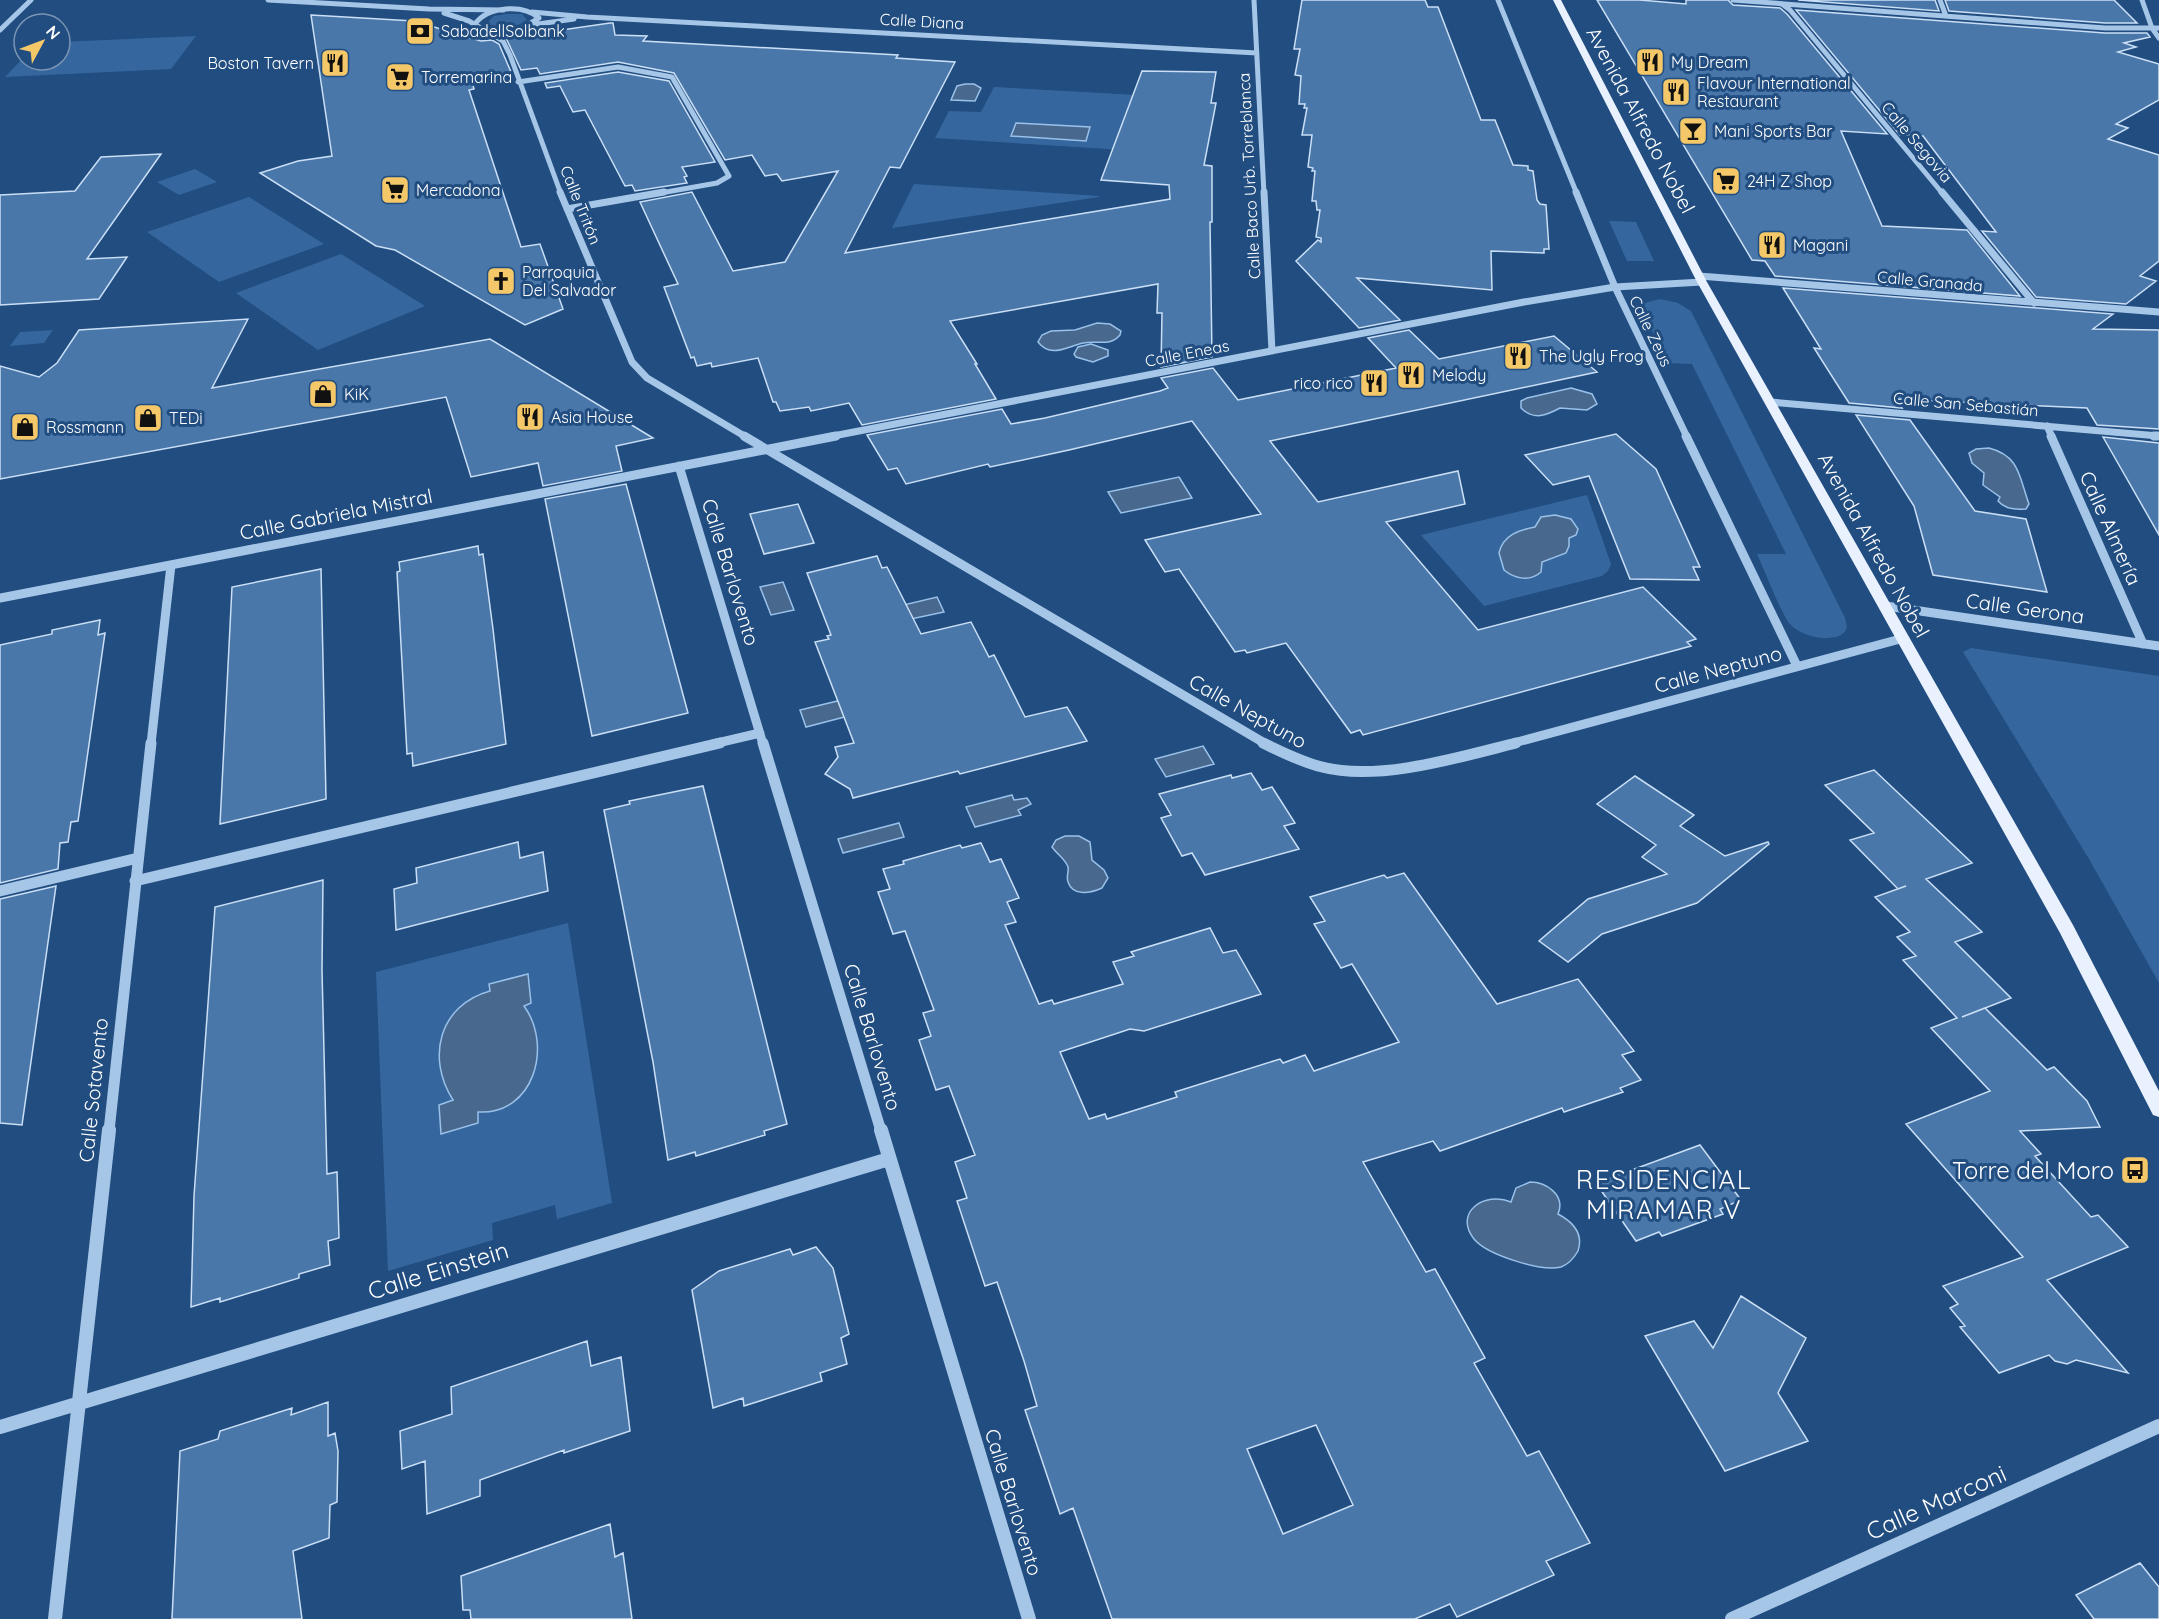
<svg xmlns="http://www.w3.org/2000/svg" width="2159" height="1619" font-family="Quicksand,sans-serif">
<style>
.green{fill:#35679e}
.water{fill:#48688d;stroke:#9ac1e9;stroke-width:1.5}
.building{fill:#4a77a9;stroke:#cadff6;stroke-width:1.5;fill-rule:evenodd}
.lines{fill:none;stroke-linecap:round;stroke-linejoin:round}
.minor-far4{stroke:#a6c6e7;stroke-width:5}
.minor-far3{stroke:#a6c6e7;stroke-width:7}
.minor-far2{stroke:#a6c6e7;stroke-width:9}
.minor-far1{stroke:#a6c6e7;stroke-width:11}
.minor{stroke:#a6c6e7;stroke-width:14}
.major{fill:#e8f1fd;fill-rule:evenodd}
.labels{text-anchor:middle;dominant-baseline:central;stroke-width:6;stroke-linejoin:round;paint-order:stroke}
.far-street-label{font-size:16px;fill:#fff;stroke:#214d80}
.far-poi-label{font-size:16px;fill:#fff;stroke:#214d80;text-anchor:start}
.street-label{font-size:20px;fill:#fff;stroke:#214d80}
.near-poi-label{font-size:24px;fill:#fff;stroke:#214d80;text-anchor:end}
.near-street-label{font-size:24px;fill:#fff;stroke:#214d80}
.near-neighbourhood-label{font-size:26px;letter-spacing:1.5px;fill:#fff;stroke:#214d80}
</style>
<rect width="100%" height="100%" fill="#214d80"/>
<path class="green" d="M 506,14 L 522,14 L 527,20 C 516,28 498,31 487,23 L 494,16 Z
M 196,36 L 171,69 L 5,77 L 24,57 L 24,60 L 60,60 L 60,42 Z
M 994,87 L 1154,96 L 1140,151 L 935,138 L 949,111 L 981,112 Z
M 195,169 L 217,182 L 179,195 L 157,182 Z
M 914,184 L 1099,196 L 1099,197 L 892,228 Z
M 249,197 L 324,244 L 219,282 L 147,232 Z
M 1609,221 L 1636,222 L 1654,261 L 1627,261 Z
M 341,254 L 425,306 L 318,350 L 236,293 Z
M 1660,299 L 1678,303 L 1691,311 L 1845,618 L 1847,627 C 1844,636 1837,637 1828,638 C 1815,639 1797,633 1789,623 C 1779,609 1765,571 1757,554 L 1786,554 L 1692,364 L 1666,363 L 1642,308 L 1645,303 Z
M 53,330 L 44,343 L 10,346 L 20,332 Z
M 1587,495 L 1611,564 L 1608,571 L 1602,576 L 1484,606 L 1421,535 Z
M 1971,648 L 2159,676 L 2159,983 L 2089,859 L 1963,652 Z
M 568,923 L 612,1203 L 557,1219 L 555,1205 L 492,1223 L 493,1240 L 388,1271 L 376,972 Z"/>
<path class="water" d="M 965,84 L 974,84 L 981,88 L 975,101 L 951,100 L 957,86 Z
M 1016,123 L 1090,127 L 1086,141 L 1011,136 Z
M 1097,323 L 1110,324 L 1121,331 L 1120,335 C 1110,347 1097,340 1083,343 C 1068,346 1051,359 1038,342 L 1042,335 L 1051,331 L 1075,330 Z
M 1091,344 L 1108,350 L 1108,356 L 1093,362 L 1076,357 L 1074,354 L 1078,347 Z
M 1571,388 L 1592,394 L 1597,404 L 1587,410 L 1560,408 C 1547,415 1534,421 1521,408 L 1521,401 L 1527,398 Z
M 1989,448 C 2020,456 2019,477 2029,504 L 2026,509 C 2016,510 2005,509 1998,501 L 2000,497 L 1983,485 L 1984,473 L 1972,463 L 1969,453 L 1976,449 Z
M 1179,477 L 1192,498 L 1121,513 L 1108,492 Z
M 1555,515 L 1571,519 L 1578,529 L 1576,535 L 1569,538 L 1569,546 L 1566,553 L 1542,562 L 1541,572 C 1530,582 1515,579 1504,570 L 1499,553 C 1503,535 1519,530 1535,527 L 1541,517 Z
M 783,582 L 794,610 L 771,615 L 760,587 Z
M 937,597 L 944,612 L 911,619 L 891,608 Z
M 850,698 L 856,714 L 806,727 L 800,710 Z
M 1203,746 L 1214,764 L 1166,777 L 1155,759 Z
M 1012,795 L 1014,800 L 1027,798 L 1031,804 L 1018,810 L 1021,815 L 975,827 L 966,807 Z
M 899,823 L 904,837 L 843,853 L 838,839 Z
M 1065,836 L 1079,836 L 1090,842 L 1092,860 L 1104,870 L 1108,878 L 1102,888 C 1091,893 1073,897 1068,882 C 1066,877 1069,871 1068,867 C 1066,860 1056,853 1052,847 L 1056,840 Z
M 528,974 L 531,1003 L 524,1006 C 553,1046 534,1115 478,1112 L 478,1123 L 441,1134 L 439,1105 L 453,1100 C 426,1058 439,1005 490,991 L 489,984 Z
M 1530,1182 C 1546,1182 1566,1195 1558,1214 C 1573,1222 1584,1233 1578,1251 C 1574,1258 1569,1264 1561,1267 C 1542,1272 1487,1255 1474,1239 C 1453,1212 1485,1191 1511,1202 L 1516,1188 Z"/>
<path class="building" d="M 1302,0 L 1425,0 L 1428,7 L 1438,7 L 1481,120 L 1495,120 L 1513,165 L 1528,166 L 1528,170 L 1533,171 L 1537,200 L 1540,204 L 1546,205 L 1549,249 L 1544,249 L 1544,253 L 1491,251 L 1492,290 L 1357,278 L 1400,320 L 1359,328 L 1296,261 L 1318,240 L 1321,242 L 1321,238 L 1316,237 L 1320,210 L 1317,210 L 1316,201 L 1312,201 L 1315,171 L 1312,171 L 1313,168 L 1308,167 L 1312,135 L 1302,135 L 1307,108 L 1304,108 L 1305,104 L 1299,104 L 1301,76 L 1295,75 L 1300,49 L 1294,49 Z
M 1597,0 L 1640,0 L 1686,4 L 1686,0 L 1728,0 L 1733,5 L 1780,8 L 1787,14 L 1887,134 L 1841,131 L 1882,226 L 1967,230 L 2020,296 L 1775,276 L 1765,261 L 1752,260 Z
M 1798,0 L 1935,0 L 1939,11 Z
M 1945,0 L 2114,0 L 2137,23 L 2105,23 L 1949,11 Z
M 1796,10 L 2105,33 L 2147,33 L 2150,37 L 2124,43 L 2136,47 L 2118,52 L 2159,64 L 2159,100 L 2116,124 L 2128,128 L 2108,139 L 2159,155 L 2159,261 L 2140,276 L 2156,281 L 2126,304 L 2036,297 L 1982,231 L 1996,232 L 1923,136 L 1900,135 Z
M 311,15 L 414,21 L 481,41 L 492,40 L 499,44 L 511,72 L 471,78 L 474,89 L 469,90 L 521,247 L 540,244 L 563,309 L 525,325 L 395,250 L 376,246 L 260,173 L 298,161 L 332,156 Z
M 610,23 L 613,23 L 615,35 L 647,36 L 643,41 L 898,55 L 896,58 L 955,62 L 900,168 L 890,167 L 845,253 L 1170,199 L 1169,185 L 1101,180 L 1142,71 L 1216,72 L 1211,103 L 1216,103 L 1204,165 L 1212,166 L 1212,222 L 1210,222 L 1212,357 L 1161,367 L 1162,313 L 1157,313 L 1158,284 L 950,321 L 977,364 L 975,364 L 996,399 L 862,425 L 849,403 L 811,411 L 809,407 L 780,411 L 776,402 L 773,402 L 758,358 L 712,367 L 711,363 L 697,366 L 694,357 L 691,358 L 664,287 L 678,284 L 640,202 L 692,192 L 733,271 L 785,262 L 838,171 L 782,181 L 777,174 L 765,176 L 752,155 L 725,160 L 674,73 L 618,62 L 540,74 L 537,68 L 521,70 L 506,38 Z
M 618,72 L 669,81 L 715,162 L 682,167 L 687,176 L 684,177 L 687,183 L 635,191 L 632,185 L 625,186 L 585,110 L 573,112 L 560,86 L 547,88 L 545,83 Z
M 161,154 L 87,259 L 127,257 L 99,299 L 0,305 L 0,195 L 75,191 L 101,157 Z
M 1783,288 L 2113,314 L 2093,329 L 2159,330 L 2159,429 L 2097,425 L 2087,408 L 1895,399 L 1902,408 L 1849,403 L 1814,348 L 1821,349 Z
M 248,319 L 212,388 L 490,339 L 653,438 L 616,446 L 622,471 L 543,486 L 538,463 L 471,477 L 446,397 L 0,479 L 0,366 L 39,377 L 57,363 L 79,330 Z
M 1409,330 L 1439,359 L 1554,336 L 1597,372 L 1270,441 L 1318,502 L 1458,471 L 1465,504 L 1386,522 L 1478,630 L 1643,587 L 1696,639 L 1687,642 L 1691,646 L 1363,735 L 1360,730 L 1351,733 L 1286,643 L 1247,653 L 1245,650 L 1235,652 L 1179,569 L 1165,572 L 1145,540 L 1261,514 L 1192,421 L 1069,450 L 990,467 L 988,464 L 906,484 L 897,468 L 888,470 L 867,435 L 1002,409 L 1011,424 L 1045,418 L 1160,391 L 1168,388 L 1161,378 L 1213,368 L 1238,400 L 1396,368 L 1368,338 Z
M 1856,415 L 1910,420 L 1975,511 L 2026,519 L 2047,592 L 1933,575 L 1914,506 Z
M 1616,434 L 1656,469 L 1700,567 L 1693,567 L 1699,580 L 1630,579 L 1589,476 L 1553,485 L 1525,455 Z
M 2103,437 L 2159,443 L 2159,535 Z
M 626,484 L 688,713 L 592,736 L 545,499 Z
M 798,504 L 814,543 L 764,554 L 750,514 Z
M 478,546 L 479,555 L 483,554 L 493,629 L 506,744 L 413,766 L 412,753 L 407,754 L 397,572 L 400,571 L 399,562 Z
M 877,556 L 882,568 L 887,567 L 921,634 L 971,622 L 989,657 L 994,655 L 1025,717 L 1067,707 L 1087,741 L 960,774 L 958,771 L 853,798 L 850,789 L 825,774 L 838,757 L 835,747 L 854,743 L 815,642 L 829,639 L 827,636 L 831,635 L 807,573 Z
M 321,569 L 326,799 L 220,824 L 232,587 Z
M 100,620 L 98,635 L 105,633 L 78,821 L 71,822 L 68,842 L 60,843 L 58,869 L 0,883 L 0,645 L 52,634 L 52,630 Z
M 1874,770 L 1972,863 L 1926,879 L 1982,932 L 1955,942 L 2011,998 L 1962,1017 L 1985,1008 L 2047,1070 L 2054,1067 L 2087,1101 L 2100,1127 L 2020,1131 L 2041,1154 L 2035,1156 L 2091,1217 L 2098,1215 L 2128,1247 L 2047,1280 L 2128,1373 L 2076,1360 L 2067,1364 L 2055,1361 L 2049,1355 L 1999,1373 L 1960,1327 L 1965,1326 L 1950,1308 L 1958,1304 L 1943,1286 L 2023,1257 L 1906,1124 L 1990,1091 L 1931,1028 L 1957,1018 L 1903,960 L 1916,956 L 1897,937 L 1910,932 L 1875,897 L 1906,886 L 1898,889 L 1850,840 L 1874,833 L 1825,785 Z
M 1251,773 L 1262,790 L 1272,787 L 1295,823 L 1284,826 L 1299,849 L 1205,875 L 1192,853 L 1182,856 L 1161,818 L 1171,815 L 1159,794 L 1231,775 L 1232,778 Z
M 1635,776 L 1694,815 L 1680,826 L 1725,856 L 1768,842 L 1769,844 L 1697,903 L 1602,934 L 1568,962 L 1539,941 L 1588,899 L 1667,874 L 1642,857 L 1656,845 L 1597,804 Z
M 703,786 L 787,1124 L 764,1131 L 765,1135 L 696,1156 L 695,1152 L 668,1160 L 653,1062 L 604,810 L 630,804 L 629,801 Z
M 518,842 L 520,858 L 543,852 L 548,891 L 396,930 L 394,889 L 417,883 L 416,868 Z
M 981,843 L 990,862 L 1001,859 L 1019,898 L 1007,902 L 1016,922 L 1005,925 L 1039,1004 L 1052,1000 L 1054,1004 L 1123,984 L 1113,962 L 1134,956 L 1131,952 L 1210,928 L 1223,953 L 1236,950 L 1261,994 L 1144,1031 L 1130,1029 L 1060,1052 L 1089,1119 L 1105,1114 L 1107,1119 L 1177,1097 L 1175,1092 L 1280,1059 L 1283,1063 L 1305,1055 L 1314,1071 L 1399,1042 L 1352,964 L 1341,968 L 1314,924 L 1325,921 L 1310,897 L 1384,875 L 1387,878 L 1404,873 L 1497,1004 L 1578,979 L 1634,1051 L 1622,1055 L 1641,1080 L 1620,1088 L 1623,1092 L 1564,1112 L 1562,1108 L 1440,1151 L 1433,1141 L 1363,1162 L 1426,1272 L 1435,1269 L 1485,1358 L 1474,1363 L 1527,1456 L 1539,1451 L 1590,1543 L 1546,1561 L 1554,1575 L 1457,1617 L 1450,1604 L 1415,1619 L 1112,1619 L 1073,1508 L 1060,1514 L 1025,1410 L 1037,1406 L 1024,1361 L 997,1282 L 985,1286 L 957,1201 L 967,1198 L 955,1162 L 975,1155 L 949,1086 L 936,1090 L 919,1040 L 931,1036 L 923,1013 L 934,1010 L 905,931 L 893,934 L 878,892 L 890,889 L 883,869 L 904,864 L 903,861 L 960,845 L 962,848 ZM 1316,1425 L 1353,1505 L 1283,1534 L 1247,1449 Z
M 323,880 L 322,970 L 327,1174 L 337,1172 L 339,1238 L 328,1241 L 330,1265 L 299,1274 L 299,1278 L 220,1302 L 220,1298 L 191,1307 L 194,1196 L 215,907 Z
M 56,886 L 22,1125 L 0,1123 L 0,899 Z
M 1700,1145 L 1741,1200 L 1720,1209 L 1723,1214 L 1662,1236 L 1659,1232 L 1636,1241 L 1596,1183 Z
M 816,1247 L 833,1268 L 849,1334 L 841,1338 L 847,1364 L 820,1373 L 822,1381 L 744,1406 L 743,1398 L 713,1408 L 692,1290 L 719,1271 L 790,1249 L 793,1255 Z
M 1741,1296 L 1806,1338 L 1778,1393 L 1808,1441 L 1725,1471 L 1645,1336 L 1694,1321 L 1713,1348 Z
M 587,1341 L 591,1366 L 621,1357 L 630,1431 L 564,1453 L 564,1450 L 480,1480 L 480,1496 L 427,1514 L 425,1461 L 402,1469 L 400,1431 L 452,1414 L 451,1387 Z
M 328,1402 L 328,1436 L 335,1433 L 338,1451 L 337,1502 L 330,1505 L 329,1538 L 293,1551 L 302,1619 L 172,1619 L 180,1451 L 218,1439 L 220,1431 L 292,1408 L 291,1415 Z
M 610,1524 L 615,1557 L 623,1553 L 632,1619 L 471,1619 L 470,1610 L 463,1610 L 461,1576 Z
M 2140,1563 L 2159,1587 L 2159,1619 L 2094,1619 L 2076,1595 Z"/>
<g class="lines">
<path class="minor-far4" d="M 268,0 L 429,9 L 504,10
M 1254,0 L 1264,194
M 1498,0 L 1577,194
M 1733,0 L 2105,28 L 2159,28
M 1940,0 L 1946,16
M 2142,0 L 2152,28 L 2159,38
M 1782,4 L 1790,10 L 1943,194
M 532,12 L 587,17 L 1257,53
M 444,13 L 469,21 L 484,30 L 498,32 L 521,29 L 539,18 C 523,4 488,6 475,24
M 531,25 L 574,19
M 483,29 L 503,41 L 510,55 L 561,194
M 0,30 L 31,0
M 518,82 L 618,67 L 672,77 L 729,176 L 717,183 L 655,194"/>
<path class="minor-far3" d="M 560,192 L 632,362 L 647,378 L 746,437
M 1264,192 L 1272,351
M 1576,192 L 1615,287 L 1687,437
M 1942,192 L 2034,303
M 567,209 L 664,192
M 1699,276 L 2159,312
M 1770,402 L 2159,436
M 2047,426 L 2052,437
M 828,437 L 1524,302 L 1615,287 L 1702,282"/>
<path class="minor-far2" d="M 744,436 L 1266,744
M 1686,436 L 1797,666
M 2051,436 L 2143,644
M 2154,436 L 2159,436
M 679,466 L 763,744
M 0,598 L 836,436
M 1886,606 L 2159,646
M 151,744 L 171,565
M 713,744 L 760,733
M 1510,744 L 1904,638"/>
<path class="minor-far1" d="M 763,743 L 881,1131
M 1263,743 C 1282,752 1301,762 1322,767 C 1378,782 1460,757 1516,743
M 135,881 L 720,743
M 0,891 L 138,858
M 109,1131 L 151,743"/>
<path class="minor" d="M 881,1130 L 1029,1619
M 0,1427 L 889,1159
M 55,1619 L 109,1130
M 1732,1619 L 2159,1426"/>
<path class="major" d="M 1553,0 L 1561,0 L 1707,282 L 2073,925 L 2159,1091 L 2159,1117 L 2153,1115 L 2060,933 L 1697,282 Z"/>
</g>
<defs>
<g id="bank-square" transform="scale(1.5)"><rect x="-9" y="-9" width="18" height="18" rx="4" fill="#f4c868" stroke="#214d80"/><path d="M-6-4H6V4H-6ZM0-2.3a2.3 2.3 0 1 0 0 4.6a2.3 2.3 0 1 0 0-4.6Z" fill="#111"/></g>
<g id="restaurant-square" transform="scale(1.5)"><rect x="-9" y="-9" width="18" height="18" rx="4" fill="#f4c868" stroke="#214d80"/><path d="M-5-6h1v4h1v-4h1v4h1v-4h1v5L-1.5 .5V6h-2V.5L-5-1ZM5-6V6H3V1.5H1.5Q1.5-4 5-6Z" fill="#111"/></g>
<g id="supermarket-square" transform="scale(1.5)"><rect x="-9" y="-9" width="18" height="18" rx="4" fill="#f4c868" stroke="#214d80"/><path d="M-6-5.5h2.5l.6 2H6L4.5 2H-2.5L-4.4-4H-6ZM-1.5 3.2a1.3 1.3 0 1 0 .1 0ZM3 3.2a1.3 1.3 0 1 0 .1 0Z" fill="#111"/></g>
<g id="bar-square" transform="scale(1.5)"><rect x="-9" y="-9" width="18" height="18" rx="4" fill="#f4c868" stroke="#214d80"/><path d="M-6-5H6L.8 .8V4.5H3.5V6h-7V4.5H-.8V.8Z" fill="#111"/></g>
<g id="church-square" transform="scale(1.5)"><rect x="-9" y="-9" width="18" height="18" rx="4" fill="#f4c868" stroke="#214d80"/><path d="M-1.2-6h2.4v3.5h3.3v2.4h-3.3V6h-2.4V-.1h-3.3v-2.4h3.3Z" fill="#111"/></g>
<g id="shop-square" transform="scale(1.5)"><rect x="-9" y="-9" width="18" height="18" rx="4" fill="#f4c868" stroke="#214d80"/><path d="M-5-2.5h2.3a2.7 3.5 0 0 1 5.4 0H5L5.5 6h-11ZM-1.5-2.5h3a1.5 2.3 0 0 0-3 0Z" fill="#111"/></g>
<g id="bus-square" transform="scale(1.5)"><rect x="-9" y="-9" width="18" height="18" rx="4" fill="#f4c868" stroke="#214d80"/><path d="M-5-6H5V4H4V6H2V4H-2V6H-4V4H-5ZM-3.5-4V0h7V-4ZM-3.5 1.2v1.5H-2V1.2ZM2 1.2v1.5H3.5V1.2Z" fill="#111"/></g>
</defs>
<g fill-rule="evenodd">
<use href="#bank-square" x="420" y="31"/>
<use href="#restaurant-square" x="1650" y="62"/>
<use href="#restaurant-square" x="335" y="63"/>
<use href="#supermarket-square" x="400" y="77"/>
<use href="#restaurant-square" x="1676" y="92"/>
<use href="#bar-square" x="1693" y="131"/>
<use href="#supermarket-square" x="1726" y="181"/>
<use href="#supermarket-square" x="395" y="190"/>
<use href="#restaurant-square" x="1772" y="245"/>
<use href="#church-square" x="501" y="281"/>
<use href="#restaurant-square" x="1518" y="356"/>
<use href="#restaurant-square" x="1411" y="375"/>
<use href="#restaurant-square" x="1374" y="383"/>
<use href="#shop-square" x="323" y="394"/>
<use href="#restaurant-square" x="530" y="417"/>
<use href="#shop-square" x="148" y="418"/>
<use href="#shop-square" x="25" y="427"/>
<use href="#bus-square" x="2135" y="1170"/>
</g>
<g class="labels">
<g class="far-street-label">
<text transform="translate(922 21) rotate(3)">Calle Diana</text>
<text transform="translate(1917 142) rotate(50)">Calle Segovia</text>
<text transform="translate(1249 176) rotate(-93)">Calle Baco Urb. Torreblanca</text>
<text transform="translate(581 205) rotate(68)">Calle Tritón</text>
<text transform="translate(1930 281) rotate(5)">Calle Granada</text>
<text transform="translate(1651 331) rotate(64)">Calle Zeus</text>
<text transform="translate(1187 353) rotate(-11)">Calle Eneas</text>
<text transform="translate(1966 404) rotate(5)">Calle San Sebastián</text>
</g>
<g class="far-poi-label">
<text x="441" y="31">SabadellSolbank</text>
<text x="1671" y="62">My Dream</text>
<text x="314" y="63" text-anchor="end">Boston Tavern</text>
<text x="421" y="77">Torremarina</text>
<text x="1697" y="83">Flavour International<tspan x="1697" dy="18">Restaurant</tspan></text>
<text x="1714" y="131">Mani Sports Bar</text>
<text x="1747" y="181">24H Z Shop</text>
<text x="416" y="190">Mercadona</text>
<text x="1793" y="245">Magani</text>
<text x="522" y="272">Parroquia<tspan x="522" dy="18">Del Salvador</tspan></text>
<text x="1539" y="356">The Ugly Frog</text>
<text x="1432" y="375">Melody</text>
<text x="1353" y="383" text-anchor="end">rico rico</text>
<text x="344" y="394">KiK</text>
<text x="551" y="417">Asia House</text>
<text x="169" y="418">TEDi</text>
<text x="46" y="427">Rossmann</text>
</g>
<g class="street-label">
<text transform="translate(1641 120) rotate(62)">Avenida Alfredo Nobel</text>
<text transform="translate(336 514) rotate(-11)">Calle Gabriela Mistral</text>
<text transform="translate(2111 528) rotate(66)">Calle Almería</text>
<text transform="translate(1874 545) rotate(61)">Avenida Alfredo Nobel</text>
<text transform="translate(731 572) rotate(73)">Calle Barlovento</text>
<text transform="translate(2025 608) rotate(8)">Calle Gerona</text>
<text transform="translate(1718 669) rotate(-15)">Calle Neptuno</text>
<text transform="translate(1248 711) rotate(29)">Calle Neptuno</text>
<text transform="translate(873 1037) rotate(73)">Calle Barlovento</text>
<text transform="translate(93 1090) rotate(-84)">Calle Sotavento</text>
<text transform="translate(1014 1502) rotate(73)">Calle Barlovento</text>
</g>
<g class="near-poi-label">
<text x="2114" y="1170">Torre del Moro</text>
</g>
<g class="near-street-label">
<text transform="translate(438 1270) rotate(-17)">Calle Einstein</text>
<text transform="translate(1936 1502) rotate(-24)">Calle Marconi</text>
</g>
<g class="near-neighbourhood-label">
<text x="1664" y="1179">RESIDENCIAL<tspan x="1664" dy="30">MIRAMAR V</tspan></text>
</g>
</g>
<g transform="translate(42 42) rotate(49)"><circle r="28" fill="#214d80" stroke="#7a94b3" stroke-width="1.5"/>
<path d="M0-4.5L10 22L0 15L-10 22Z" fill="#f4c868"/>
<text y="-9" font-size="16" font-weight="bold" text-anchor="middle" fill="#ffffff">N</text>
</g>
</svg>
